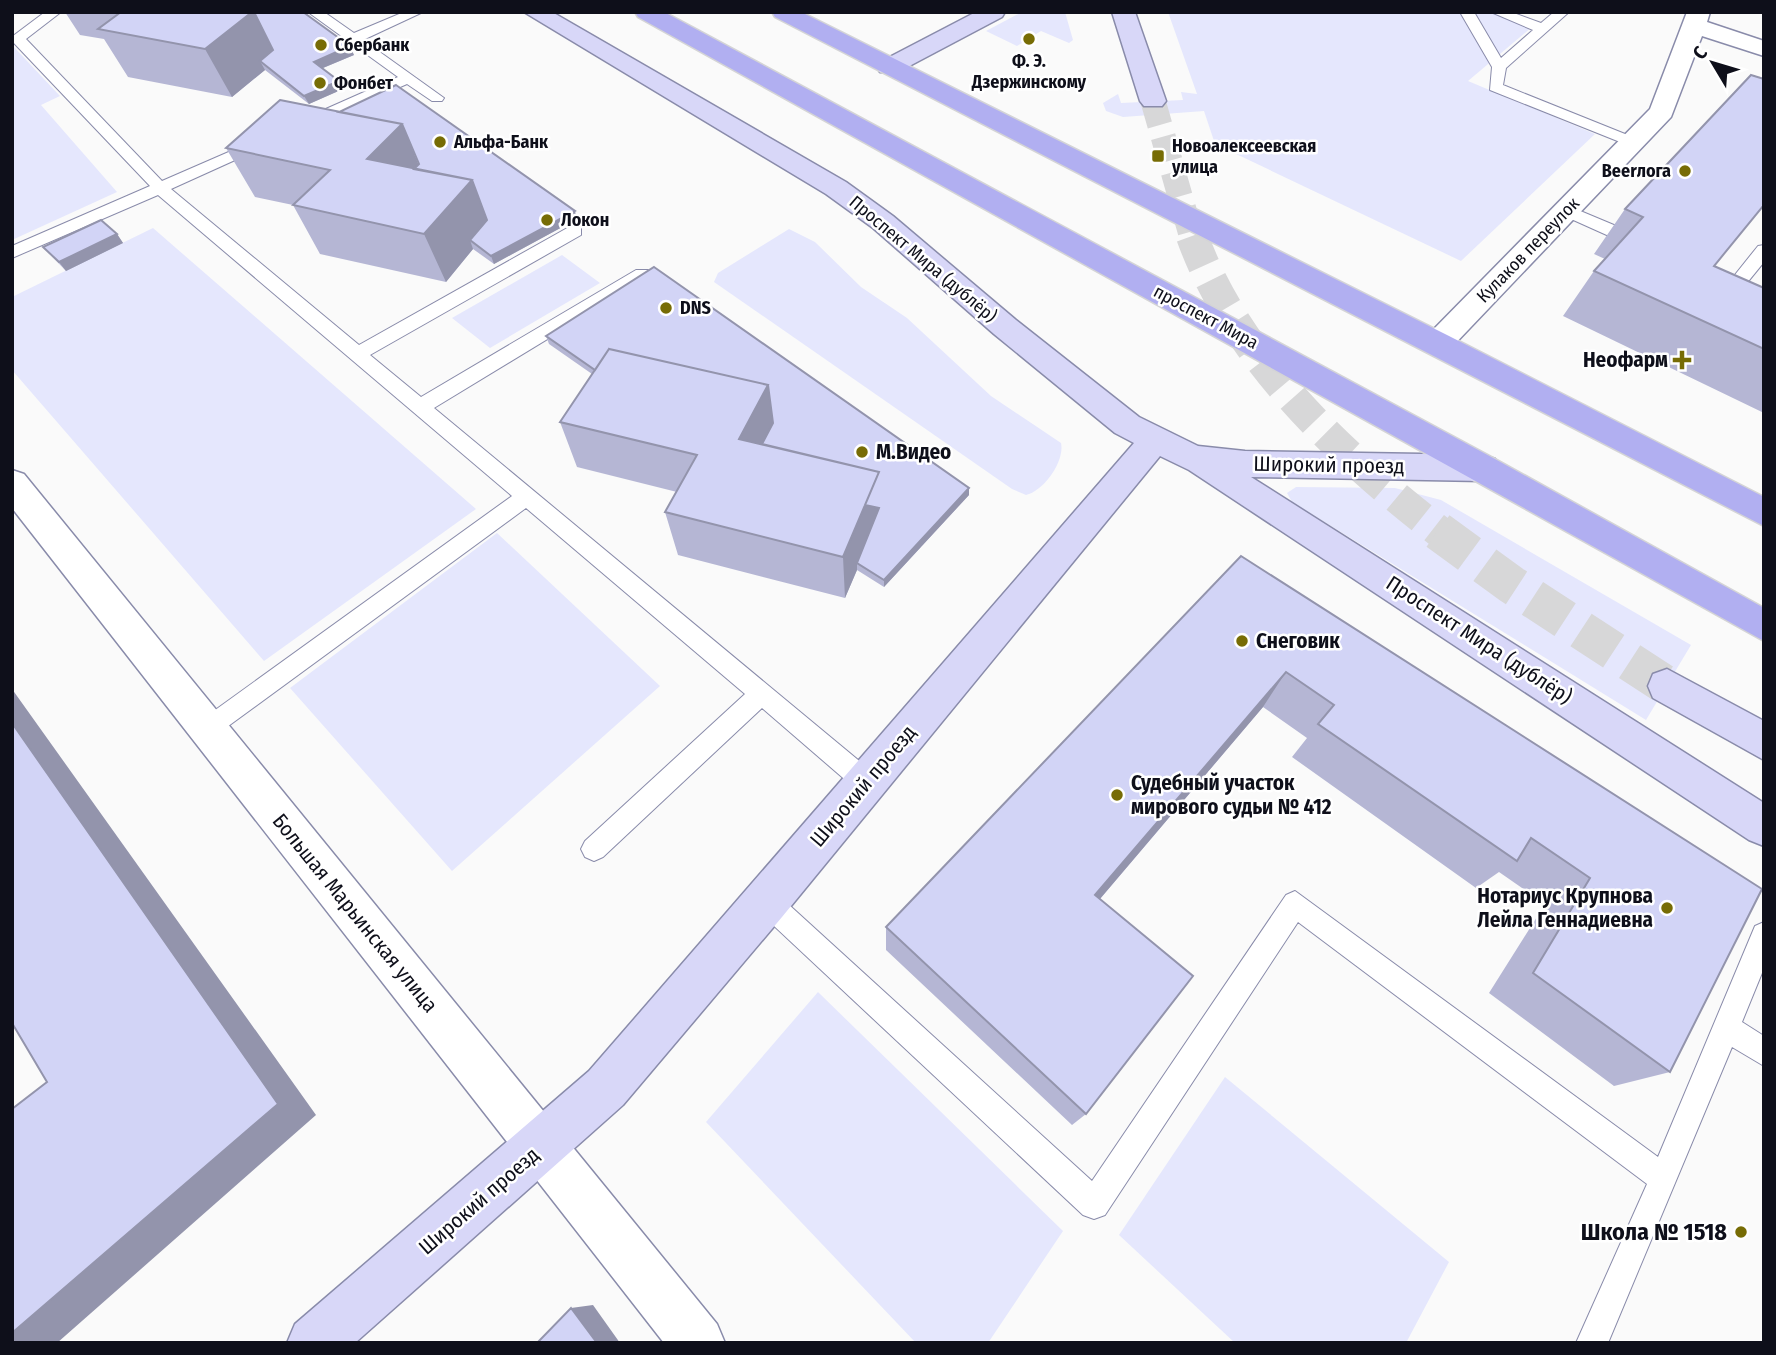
<svg xmlns="http://www.w3.org/2000/svg" width="1776" height="1355" font-family="'Fira Sans Condensed',sans-serif">
<style>
.green{fill:#e5e7fd}
.lines{fill:none;stroke-linecap:round;stroke-linejoin:round}
.secondary-tunnel-far2{stroke:#d7d7d8;stroke-width:25;stroke-dasharray:25 12;stroke-linecap:butt}
.secondary-tunnel-far1{stroke:#d7d7d8;stroke-width:32;stroke-dasharray:32 16;stroke-linecap:butt}
.secondary-tunnel{stroke:#d7d7d8;stroke-width:39;stroke-dasharray:39 19;stroke-linecap:butt}
.lane-casing{stroke:#898baa;stroke-width:2}
.street-casing{stroke:#898baa;stroke-width:3}
.secondary-casing{stroke:#898baa;stroke-width:3}
.primary-casing{stroke:#d4d4d6;stroke-width:3}
.lane{fill:#fff;fill-rule:evenodd}
.street{fill:#fff;fill-rule:evenodd}
.secondary{fill:#d8d7f8;fill-rule:evenodd}
.primary{fill:#b1aff1;fill-rule:evenodd}
.wall{fill:#b5b6d4}
.shaded-wall{fill:#9394ac}
.building{fill:#d2d4f6;stroke:#9394ac;stroke-width:2}
.poi-dot{fill:#776c05;stroke:#fff;stroke-width:2.5}
.labels{text-anchor:middle;dominant-baseline:central;stroke-width:5;stroke-linejoin:round;paint-order:stroke}
.far-poi-label{font-size:18px;font-weight:bold;fill:#0e0f1a;stroke:#fff;text-anchor:start}
.far-street-label{font-size:18px;fill:#0e0f1a;stroke:#fff}
.poi-label{font-size:21px;font-weight:bold;fill:#0e0f1a;stroke:#fff;text-anchor:start}
.street-label{font-size:21px;fill:#0e0f1a;stroke:#fff}
.near-poi-label{font-size:24px;font-weight:bold;fill:#0e0f1a;stroke:#fff;text-anchor:end}
</style>
<rect width="100%" height="100%" fill="#fafafa"/>
<path class="green" d="M 1022,12 L 1065,12 L 1073,40 L 1069,43 L 1041,31 L 1017,46 L 986,31 Z
M 1168,12 L 1492,12 L 1532,27 L 1468,81 L 1595,134 L 1461,261 L 1215,144 L 1204,111 L 1123,117 L 1106,111 L 1103,103 L 1118,94 L 1121,103 L 1183,100 L 1181,92 L 1197,94 Z
M 12,45 L 60,96 L 41,105 L 117,192 L 12,240 Z
M 153,228 L 476,509 L 264,661 L 12,370 L 12,297 Z
M 789,229 L 815,242 L 861,287 L 907,318 L 991,396 L 1061,443 C 1065,461 1044,491 1026,495 L 1012,489 L 714,282 L 718,273 Z
M 562,255 L 600,283 L 490,348 L 452,318 Z
M 1296,487 L 1395,488 L 1441,500 L 1691,645 L 1646,720 L 1292,502 L 1287,493 Z
M 497,533 L 660,686 L 452,871 L 290,688 Z
M 818,992 L 1063,1231 L 988,1343 L 916,1343 L 706,1122 Z
M 1225,1077 L 1449,1262 L 1406,1343 L 1235,1343 L 1119,1235 Z"/>
<g class="lines">
<path class="secondary-tunnel-far2" d="M 1153,101 L 1192,238"/>
<path class="secondary-tunnel-far1" d="M 1192,236 C 1236,358 1340,455 1441,533"/>
<path class="secondary-tunnel" d="M 1438,531 L 1512,585 L 1667,686"/>
<g class="lane-casing">
<path id="lane" d="M 45,12 L 61,12 L 26,39 L 162,181 L 254,141 L 264,141 L 264,147 L 171,189 L 359,345 L 569,227 L 581,227 L 581,235 L 370,355 L 421,397 L 636,270 L 648,270 L 651,274 L 648,278 L 434,408 L 875,774 L 878,782 L 875,790 L 866,793 L 857,790 L 762,708 L 603,857 L 594,861 L 585,857 L 581,849 L 585,841 L 745,694 L 526,508 L 216,735 L 208,738 L 200,735 L 196,728 L 200,721 L 512,496 L 158,195 L 12,258 L 12,246 L 150,186 L 12,41 L 13,36 Z
M 308,12 L 324,12 L 354,33 L 404,12 L 423,12 L 363,40 L 444,98 L 442,101 L 432,101 L 407,84 L 311,126 L 301,126 L 301,120 L 398,77 Z
M 1460,12 L 1474,12 L 1501,58 L 1533,30 L 1491,12 L 1511,12 L 1541,23 L 1554,12 L 1569,12 L 1506,68 L 1503,85 L 1640,140 L 1640,146 L 1630,146 L 1490,90 L 1492,67 Z
M 1566,205 L 1621,228 L 1623,232 L 1621,236 L 1609,236 L 1560,214 L 1560,206 Z
M 1764,245 L 1764,262 L 1742,289 L 1730,289 L 1727,285 L 1730,281 L 1758,246 Z
M 767,889 L 776,893 L 1092,1181 L 1286,895 L 1295,891 L 1658,1157 L 1755,926 L 1764,922 L 1764,968 L 1742,1022 L 1764,1036 L 1764,1066 L 1732,1047 L 1608,1343 L 1576,1343 L 1647,1184 L 1298,922 L 1105,1215 L 1094,1219 L 1083,1215 L 758,911 L 754,902 L 758,893 Z"/>
</g>
<g class="street-casing">
<path id="street" d="M 1687,12 L 1710,12 L 1707,22 L 1764,41 L 1764,56 L 1702,36 L 1671,117 L 1449,350 L 1438,353 L 1427,350 L 1423,343 L 1427,336 L 1650,109 Z
M 12,470 L 24,474 L 717,1324 L 725,1343 L 664,1343 L 12,508 Z"/>
</g>
<g class="secondary-casing">
<path id="secondary" d="M 524,12 L 552,12 L 846,182 L 893,216 L 1016,320 L 1139,417 L 1198,446 L 1245,451 L 1483,455 L 1495,459 L 1500,468 L 1495,477 L 1483,481 L 1251,477 L 1764,803 L 1764,846 L 1749,840 L 1189,470 L 1160,456 L 782,917 L 623,1105 L 355,1343 L 287,1343 L 295,1324 L 589,1071 L 1134,443 L 1115,433 L 994,334 L 873,228 L 826,194 Z
M 976,12 L 1005,12 L 1002,17 L 898,72 L 880,72 L 877,67 L 880,62 Z
M 1112,12 L 1135,12 L 1166,101 L 1162,106 L 1144,106 L 1140,101 Z
M 1667,669 L 1764,721 L 1764,760 L 1653,698 L 1648,686 L 1653,674 Z"/>
</g>
<g class="primary-casing">
<path id="primary" d="M 635,12 L 664,12 L 1495,459 L 1764,608 L 1764,641 L 638,17 Z
M 772,12 L 801,12 L 1449,336 L 1764,497 L 1764,526 L 775,17 Z"/>
</g>
<use href="#lane" class="lane"/>
<use href="#street" class="street"/>
<use href="#secondary" class="secondary"/>
<use href="#primary" class="primary"/>
</g>
<path class="wall" d="M 65,12 L 303,12 L 354,55 L 323,68 L 343,89 L 309,104 L 265,70 L 232,97 L 128,77 L 104,39 L 80,35 Z
M 1764,79 L 1714,266 L 1764,288 L 1764,413 L 1563,316 L 1594,271 L 1605,259 L 1594,254 L 1625,209 Z
M 226,148 L 577,219 L 494,264 L 473,249 L 446,282 L 320,254 L 293,205 L 255,197 Z
M 117,234 L 123,243 L 66,271 L 43,247 Z
M 546,336 L 969,488 L 969,495 L 884,587 L 857,570 L 845,598 L 678,555 L 665,512 L 677,492 L 577,467 L 560,422 L 592,374 L 549,344 Z
M 1241,556 L 1762,889 L 1670,1072 L 1614,1086 L 1489,993 L 1545,904 L 1499,872 L 1476,888 L 1292,757 L 1307,738 L 1263,707 L 1100,899 L 1086,1114 L 1072,1125 L 886,950 L 886,927 Z"/>
<path class="shaded-wall" d="M 252,12 L 254,12 L 278,59 L 260,61 L 265,70 L 232,97 L 205,49 Z
M 350,46 L 354,55 L 318,70 L 314,62 Z
M 339,81 L 343,89 L 309,104 L 304,96 Z
M 402,124 L 422,173 L 367,159 Z
M 472,180 L 490,228 L 470,240 L 473,249 L 446,282 L 424,234 Z
M 575,211 L 577,219 L 494,264 L 491,256 Z
M 117,234 L 123,243 L 66,271 L 59,262 Z
M 768,385 L 774,431 L 747,484 L 739,439 Z
M 879,472 L 879,516 L 857,563 L 857,570 L 845,598 L 843,557 Z
M 969,488 L 969,495 L 884,587 L 884,580 Z
M 1286,672 L 1263,707 L 1082,920 L 1095,895 Z
M 12,689 L 316,1115 L 57,1343 L 12,1343 L 12,1333 L 278,1104 L 12,723 Z
M 593,1305 L 620,1343 L 597,1343 L 571,1308 Z"/>
<path class="building" d="M 121,12 L 252,12 L 205,49 L 98,29 Z
M 254,12 L 303,12 L 350,46 L 314,62 L 339,81 L 304,96 L 260,61 L 273,50 Z
M 1751,75 L 1764,79 L 1764,205 L 1714,266 L 1764,288 L 1764,349 L 1594,271 L 1643,217 L 1625,209 Z
M 396,85 L 575,211 L 491,256 L 470,240 L 487,220 L 472,180 L 414,169 L 419,164 L 402,124 L 339,112 Z
M 280,100 L 402,124 L 367,159 L 472,180 L 424,234 L 293,205 L 330,170 L 226,148 Z
M 101,220 L 117,234 L 59,262 L 43,247 Z
M 654,267 L 969,488 L 884,580 L 857,563 L 879,508 L 865,505 L 879,472 L 762,444 L 773,423 L 768,385 L 609,349 L 595,370 L 546,336 Z
M 609,349 L 768,385 L 739,439 L 879,472 L 843,557 L 665,512 L 697,455 L 560,422 Z
M 1241,556 L 1762,889 L 1670,1072 L 1533,973 L 1590,878 L 1531,838 L 1517,861 L 1318,724 L 1334,705 L 1286,672 L 1095,895 L 1193,976 L 1086,1114 L 886,927 Z
M 12,723 L 278,1104 L 12,1333 L 12,1109 L 47,1082 L 12,1023 Z
M 571,1308 L 597,1343 L 537,1343 Z"/>
<g class="poi-dot">
<circle cx="1029" cy="39" r="7"/>
<circle cx="321" cy="45" r="7"/>
<circle cx="320" cy="83" r="7"/>
<circle cx="440" cy="142" r="7"/>
<rect x="1151" y="149" width="14" height="14" rx="3.5"/>
<circle cx="1685" cy="171" r="7"/>
<circle cx="547" cy="220" r="7"/>
<circle cx="666" cy="308" r="7"/>
<path d="M1678.5 349.5h7v7h7v7h-7v7h-7v-7h-7v-7h7z"/>
<circle cx="862" cy="452" r="7"/>
<circle cx="1242" cy="641" r="7"/>
<circle cx="1117" cy="795" r="7"/>
<circle cx="1667" cy="908" r="7"/>
<circle cx="1741" cy="1232" r="7"/>
</g>
<g class="labels">
<g class="far-poi-label">
<text x="335" y="45">Сбербанк</text>
<text x="1029" y="61" text-anchor="middle">Ф. Э.<tspan x="1029" dy="21">Дзержинскому</tspan></text>
<text x="334" y="83">Фонбет</text>
<text x="454" y="142">Альфа-Банк</text>
<text x="1172" y="146">Новоалексеевская<tspan x="1172" dy="21">улица</tspan></text>
<text x="1671" y="171" text-anchor="end">Beerлога</text>
<text x="561" y="220">Локон</text>
<text x="680" y="308">DNS</text>
</g>
<g class="far-street-label">
<text transform="translate(1528 250) rotate(-46)">Кулаков переулок</text>
<text transform="translate(923 259) rotate(40)">Проспект Мира (дублёр)</text>
<text transform="translate(1206 317) rotate(28)">проспект Мира</text>
</g>
<g class="poi-label">
<text x="1668" y="360" text-anchor="end">Неофарм</text>
<text x="876" y="452">М.Видео</text>
<text x="1256" y="641">Снеговик</text>
<text x="1131" y="783">Судебный участок<tspan x="1131" dy="24">мирового судьи № 412</tspan></text>
<text x="1653" y="896" text-anchor="end">Нотариус Крупнова<tspan x="1653" dy="24">Лейла Геннадиевна</tspan></text>
</g>
<g class="street-label">
<text transform="translate(1329 465) rotate(1)">Широкий проезд</text>
<text transform="translate(1479 640) rotate(33)">Проспект Мира (дублёр)</text>
<text transform="translate(863 786) rotate(-50)">Широкий проезд</text>
<text transform="translate(355 913) rotate(51)">Большая Марьинская улица</text>
<text transform="translate(479 1201) rotate(-41)">Широкий проезд</text>
</g>
<g class="near-poi-label">
<text x="1727" y="1232">Школа № 1518</text>
</g>
</g>
<rect width="1776" height="1355" fill="none" stroke="#0e0f1a" stroke-width="28"/>
<g transform="translate(1713 63) rotate(308)" stroke="#ffffff" stroke-width="5" paint-order="stroke">
<path d="M0-5L12 26L0 18L-12 26Z" fill="#0e0f1a"/>
<text y="-10" font-size="19" font-weight="bold" text-anchor="middle" fill="#0e0f1a">С</text>
</g>
</svg>
